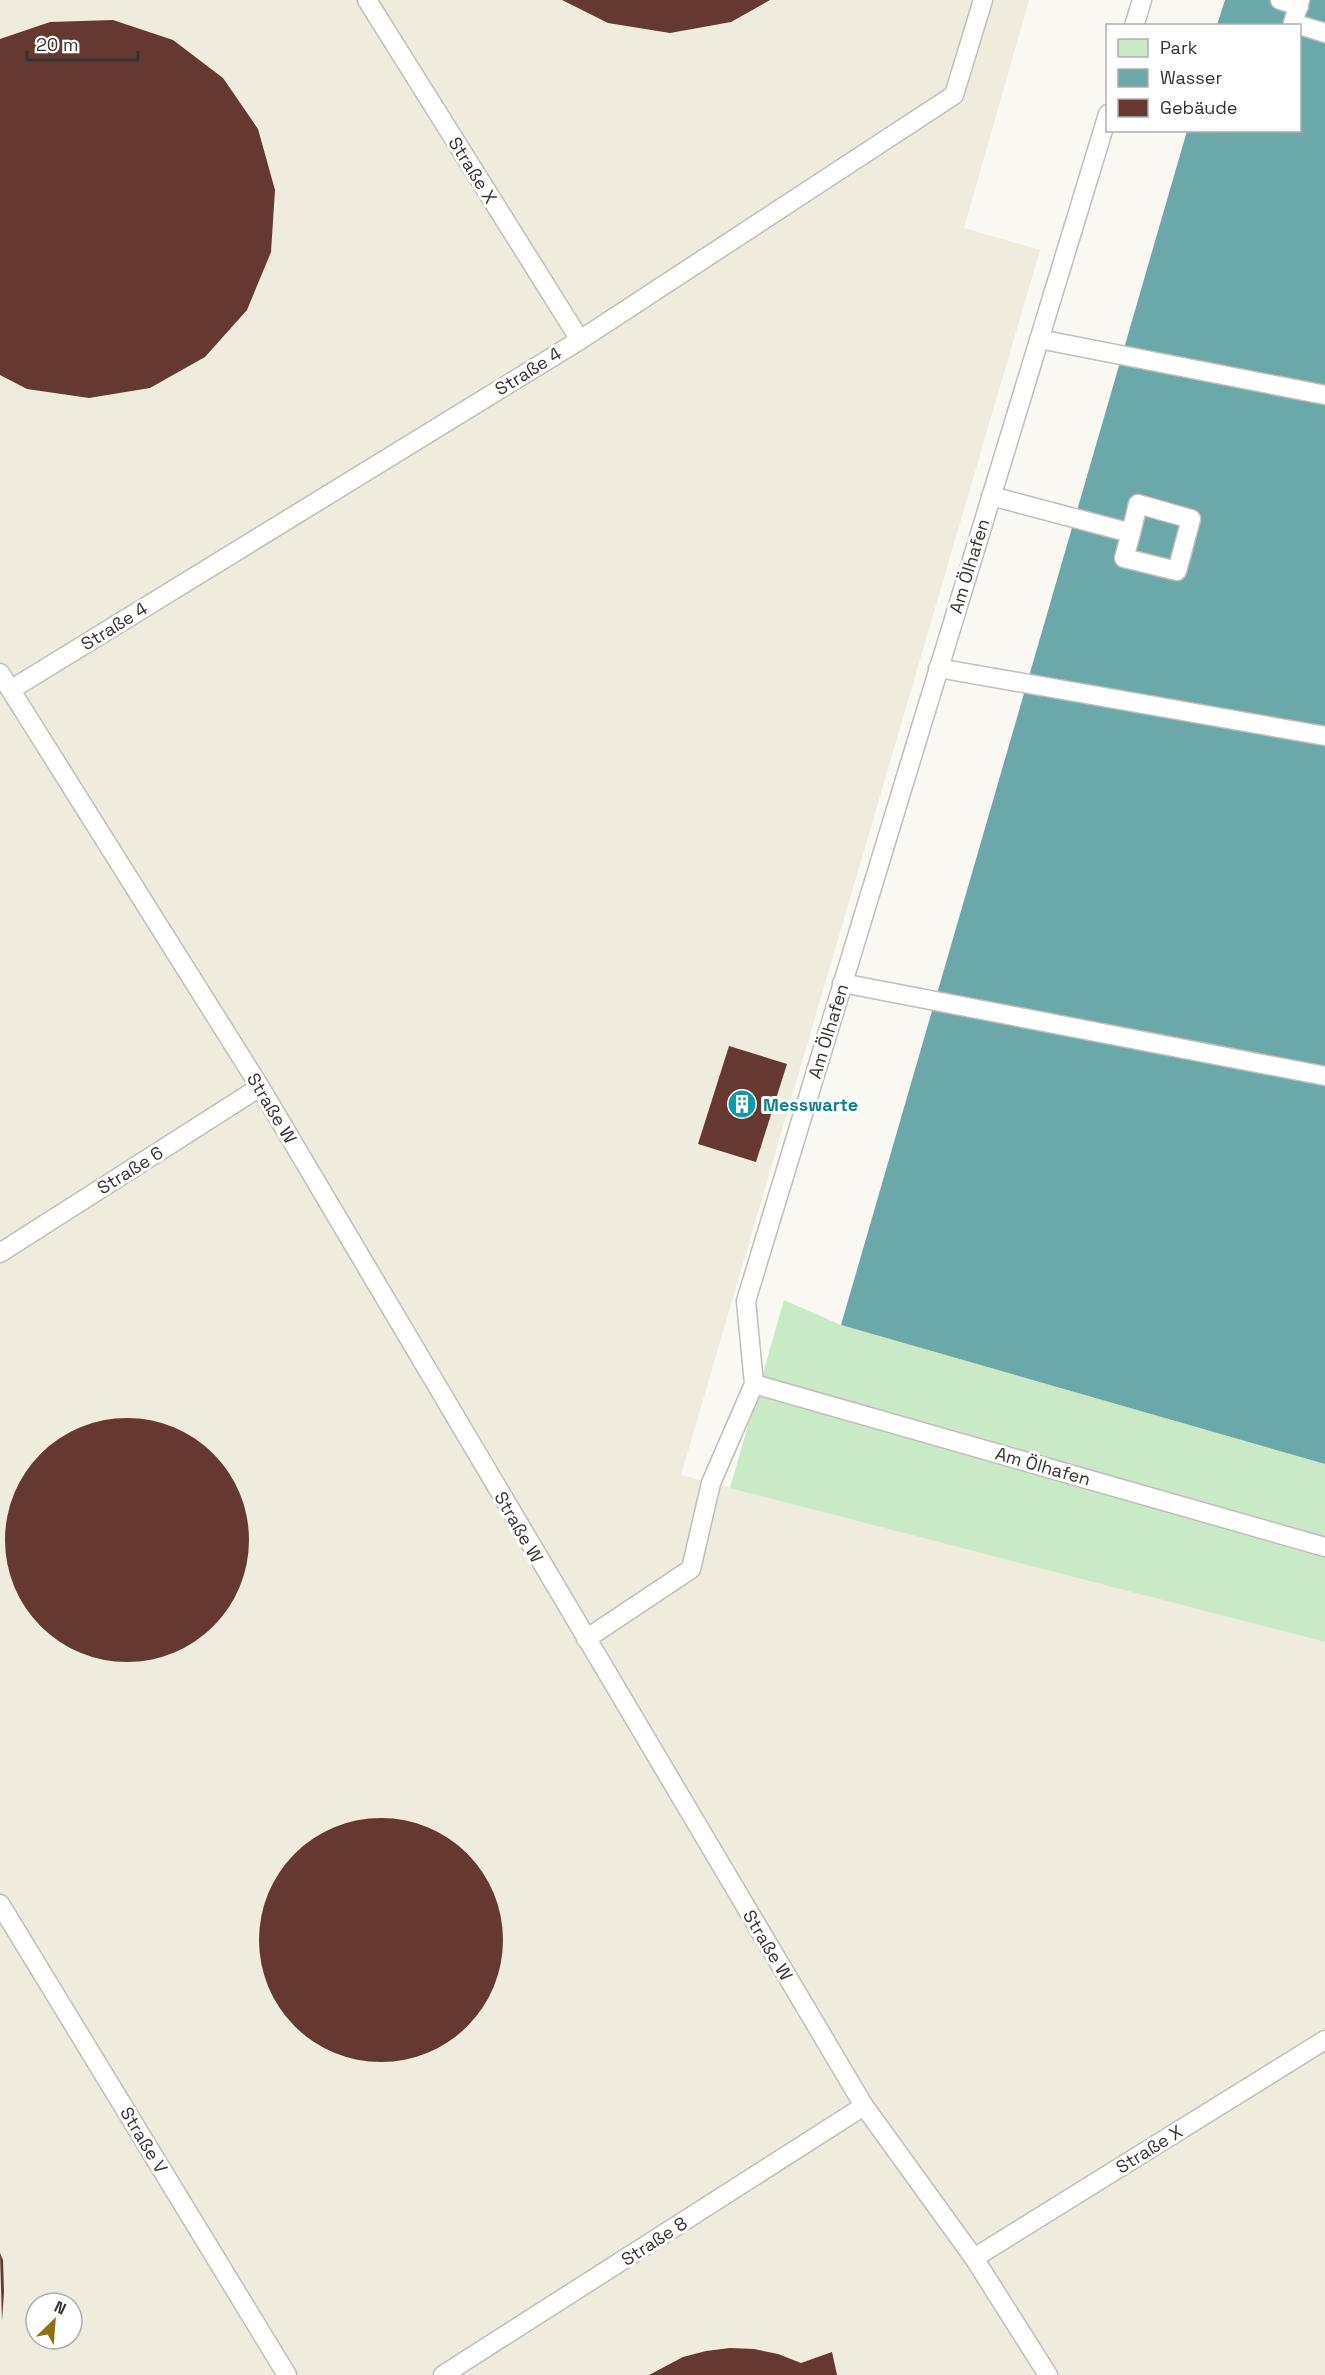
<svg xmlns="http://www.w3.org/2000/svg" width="1325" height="2375" font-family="'Space Grotesk',sans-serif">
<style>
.built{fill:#efebdd;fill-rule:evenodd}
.green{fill:#cae9c6}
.water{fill:#6aa8aa}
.building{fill:#653931}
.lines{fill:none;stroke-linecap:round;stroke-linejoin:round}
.lane-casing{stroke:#c0beb8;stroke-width:21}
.lane{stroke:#fff;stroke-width:18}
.labels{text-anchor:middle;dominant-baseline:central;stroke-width:6;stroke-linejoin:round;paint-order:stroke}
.street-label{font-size:18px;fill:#353432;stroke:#fff}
.culture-label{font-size:18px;font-weight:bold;fill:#0d838f;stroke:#fff;text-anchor:start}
</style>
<rect width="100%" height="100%" fill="#faf8f2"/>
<path class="built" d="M 0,0 L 1029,0 L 964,228 L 1040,250 L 681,1475 L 1325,1642 L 1325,2375 L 0,2375 ZM 36,2303 L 72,2303 L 72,2339 L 36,2339 Z"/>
<path class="green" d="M 784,1300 L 841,1325 L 1325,1464 L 1325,1642 L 730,1488 Z"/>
<path class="water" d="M 1225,0 L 1325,0 L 1325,1464 L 841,1325 L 1187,131 L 1300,130 L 1300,26 L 1217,25 Z"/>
<path class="building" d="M 562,0 L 770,0 L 731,22 L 670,33 L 608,23 Z
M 113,20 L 173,40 L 223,78 L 258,129 L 275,190 L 271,252 L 247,310 L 205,357 L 150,388 L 89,398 L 27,389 L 0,375 L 0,39 L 50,22 Z
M 729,1046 L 787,1064 L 756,1162 L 698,1144 Z
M5 1540a122 122 0 1 1 244 0a122 122 0 1 1-244 0Z
M259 1940a122 122 0 1 1 244 0a122 122 0 1 1-244 0Z
M 0,2253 L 3,2260 L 4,2292 L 2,2321 Z
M 730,2348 L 754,2349 L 778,2354 L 801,2363 L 832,2352 L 837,2375 L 649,2375 L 683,2357 L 706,2351 Z"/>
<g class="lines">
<g class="lane-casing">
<path id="lane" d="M 367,0 L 580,340
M 1280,0 L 1299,6
M 1300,0 L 1293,23 L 1325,33
M 1134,26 L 1142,0
M 1039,339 L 1325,395
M 991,496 L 1131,533 L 1138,504 L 1191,519 L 1177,571 L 1124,558 L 1131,533
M 938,668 L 1325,736
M 0,673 L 260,1087 L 864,2106 L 974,2258 L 1048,2375
M 12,689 L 580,340 L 954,95 L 983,0
M 842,983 L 1325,1076
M 0,1253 L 260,1087
M 754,1384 L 1325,1547
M 586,1639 L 691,1569 L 711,1483 L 754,1384 L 746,1301 L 1108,114
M 0,1904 L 287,2375
M 974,2258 L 1325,2040
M 443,2375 L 864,2106"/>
</g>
<use href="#lane" class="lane"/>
</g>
<defs>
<g id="building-disc" transform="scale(1.5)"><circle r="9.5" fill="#0f9aa8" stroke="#fff"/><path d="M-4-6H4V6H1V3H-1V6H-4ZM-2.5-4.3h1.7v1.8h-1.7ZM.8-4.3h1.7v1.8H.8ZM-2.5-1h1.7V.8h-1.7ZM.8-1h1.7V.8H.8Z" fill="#fff"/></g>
</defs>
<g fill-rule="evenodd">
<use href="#building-disc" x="742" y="1104"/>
</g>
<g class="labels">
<g class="street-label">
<text transform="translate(473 170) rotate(58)">Straße X</text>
<text transform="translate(528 371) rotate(-32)">Straße 4</text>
<text transform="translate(969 566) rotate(-73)">Am Ölhafen</text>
<text transform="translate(114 626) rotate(-32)">Straße 4</text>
<text transform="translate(828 1031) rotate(-73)">Am Ölhafen</text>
<text transform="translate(272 1108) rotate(59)">Straße W</text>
<text transform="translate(130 1170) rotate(-32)">Straße 6</text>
<text transform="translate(1043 1466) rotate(16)">Am Ölhafen</text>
<text transform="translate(519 1527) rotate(60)">Straße W</text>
<text transform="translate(768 1945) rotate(59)">Straße W</text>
<text transform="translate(144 2140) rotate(59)">Straße V</text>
<text transform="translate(1149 2149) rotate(-32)">Straße X</text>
<text transform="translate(654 2241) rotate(-33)">Straße 8</text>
</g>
<g class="culture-label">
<text x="763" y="1104">Messwarte</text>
</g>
</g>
<rect x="1106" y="24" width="195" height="108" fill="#ffffff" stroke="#aeaead" stroke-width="1.5"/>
<rect x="1118" y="39" width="30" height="18" fill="#cae9c6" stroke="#aeaead" stroke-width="1.5"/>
<text x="1160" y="54" font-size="18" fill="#353432">Park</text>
<rect x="1118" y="69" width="30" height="18" fill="#6aa8aa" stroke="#aeaead" stroke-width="1.5"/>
<text x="1160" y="84" font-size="18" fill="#353432">Wasser</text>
<rect x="1118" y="99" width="30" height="18" fill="#653931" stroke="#aeaead" stroke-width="1.5"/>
<text x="1160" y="114" font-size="18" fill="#353432">Gebäude</text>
<g transform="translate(54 2321) rotate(25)"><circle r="28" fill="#ffffff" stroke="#aeaead" stroke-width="1.5"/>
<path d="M0-4.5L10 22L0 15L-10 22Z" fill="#8d7114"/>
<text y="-9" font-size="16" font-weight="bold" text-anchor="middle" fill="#353432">N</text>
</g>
<path d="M27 51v9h111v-9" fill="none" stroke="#353432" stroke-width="3"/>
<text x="36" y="51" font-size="18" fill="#353432" stroke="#ffffff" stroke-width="4.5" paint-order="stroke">20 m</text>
</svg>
